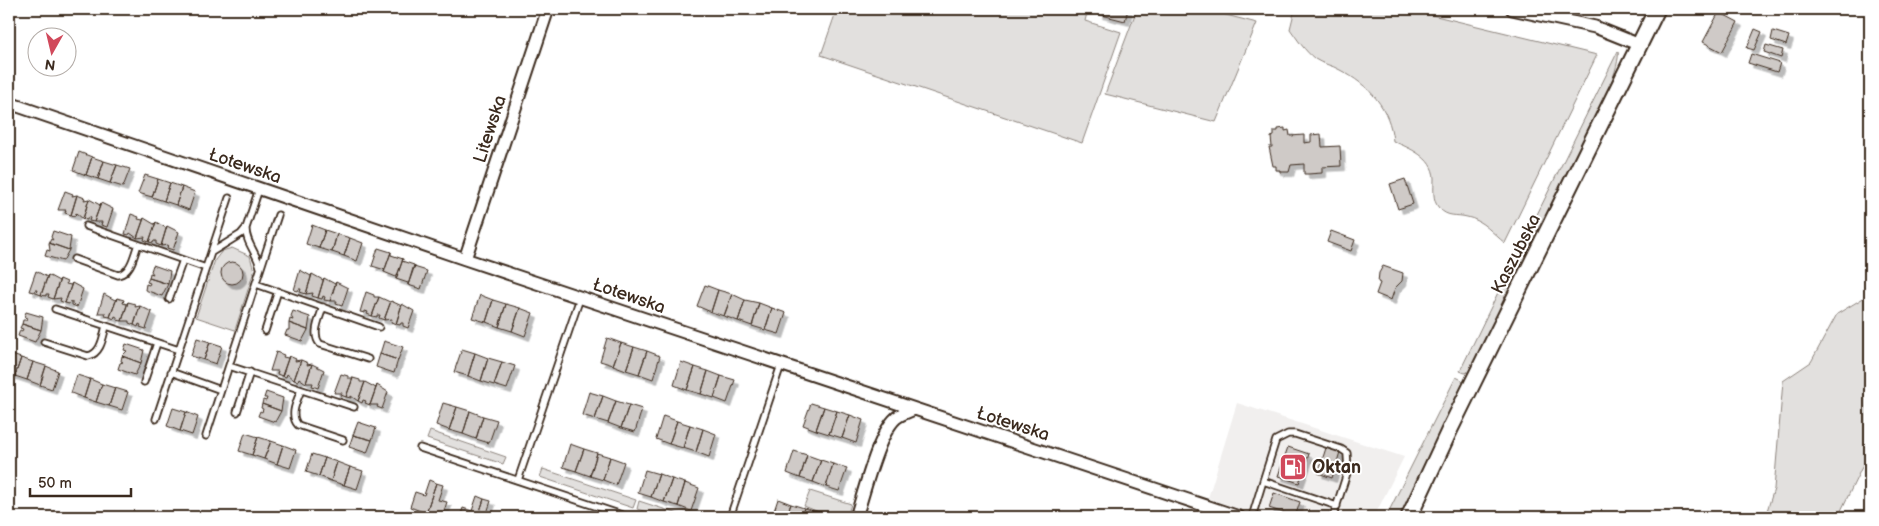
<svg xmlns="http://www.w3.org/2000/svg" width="1879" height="526" font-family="'Balsamiq Sans',sans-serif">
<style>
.built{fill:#f1efee}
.green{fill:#e2e0de;stroke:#8e857e}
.building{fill:#cfcac7;stroke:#3b2a1e;filter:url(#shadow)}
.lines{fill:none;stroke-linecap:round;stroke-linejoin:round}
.lane-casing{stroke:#3b2a1e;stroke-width:9}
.street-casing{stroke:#3b2a1e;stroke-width:15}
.secondary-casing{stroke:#3b2a1e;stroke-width:19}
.lane{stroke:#fff;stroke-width:5.5}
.street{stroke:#fff;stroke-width:11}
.secondary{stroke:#fff;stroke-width:15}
.labels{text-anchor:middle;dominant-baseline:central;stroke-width:4;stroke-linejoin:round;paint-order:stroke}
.street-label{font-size:18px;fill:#3b2a1e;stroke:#fff}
.poi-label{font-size:18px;font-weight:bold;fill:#3b2a1e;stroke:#fff;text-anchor:start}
</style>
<defs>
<filter id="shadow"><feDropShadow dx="4.5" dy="4.5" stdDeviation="0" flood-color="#0004"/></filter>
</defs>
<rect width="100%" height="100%" fill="#fff"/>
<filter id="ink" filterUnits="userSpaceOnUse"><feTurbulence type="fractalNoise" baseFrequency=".02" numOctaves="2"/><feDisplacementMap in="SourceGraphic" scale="10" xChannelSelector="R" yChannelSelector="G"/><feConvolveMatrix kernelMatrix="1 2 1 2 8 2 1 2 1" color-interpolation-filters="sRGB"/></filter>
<g filter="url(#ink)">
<path class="built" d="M 1237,403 L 1404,457 L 1374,517 L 1262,517 L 1208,498 Z"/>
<path class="green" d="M 837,9 L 1088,9 L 1085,21 L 1121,32 L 1082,143 L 821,55 Z
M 1137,9 L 1203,9 L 1257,23 L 1216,122 L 1105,94 Z
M 1295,9 L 1407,9 L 1597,55 L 1505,243 C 1493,234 1483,220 1467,217 C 1456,214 1448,218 1439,208 C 1432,200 1434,189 1434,178 C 1433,157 1409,148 1393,141 C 1390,108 1369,85 1340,70 C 1332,65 1322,64 1315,59 C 1304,50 1298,40 1290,29 Z
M 1618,51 C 1624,78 1541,230 1524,264 L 1519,267 L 1512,265 Z
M 232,248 L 250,256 L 254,271 L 235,330 L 196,317 L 215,260 L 222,251 Z
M 1511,275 L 1516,281 L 1472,371 L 1465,373 L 1460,371 L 1505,278 Z
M 1870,294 L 1870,456 L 1861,469 L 1838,517 L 1765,517 L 1774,489 L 1783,381 L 1811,362 L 1837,314 Z
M 1456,377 L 1462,380 L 1464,387 L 1401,517 L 1386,517 Z
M 430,431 L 506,457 L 503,464 L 427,439 Z
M 543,469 L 636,500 L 633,508 L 540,477 Z
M 810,491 L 851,504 L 847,517 L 831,517 L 804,506 Z
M 639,501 L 688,517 L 662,517 L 637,509 Z"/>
<path class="building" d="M 1099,9 L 1128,9 L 1125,21 L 1098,14 Z
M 1719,12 L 1738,22 L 1722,52 L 1703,42 Z
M 1755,29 L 1762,32 L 1754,50 L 1747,48 Z
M 1773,31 L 1789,36 L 1786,45 L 1771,40 Z
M 1766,45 L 1783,50 L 1781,58 L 1764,52 Z
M 1751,54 L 1780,63 L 1777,72 L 1748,63 Z
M 1285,128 L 1285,131 L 1289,130 L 1290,136 L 1304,135 L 1304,143 L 1311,142 L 1311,135 L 1321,134 L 1322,147 L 1340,146 L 1341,166 L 1322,167 L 1322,173 L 1308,174 L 1304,174 L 1304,164 L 1291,165 L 1289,172 L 1280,172 L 1280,170 L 1276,170 L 1276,166 L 1273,166 L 1269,147 L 1272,147 L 1271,137 L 1274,136 L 1274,131 L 1278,131 L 1278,129 Z
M 79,152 L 92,157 L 86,175 L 73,170 Z
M 92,157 L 104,161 L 98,179 L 86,175 Z
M 104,161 L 117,165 L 110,183 L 98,179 Z
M 117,165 L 130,169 L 123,187 L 110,183 Z
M 145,175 L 158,179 L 152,197 L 138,193 Z
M 158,179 L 170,183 L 164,201 L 152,197 Z
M 1405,179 L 1413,204 L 1398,209 L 1390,184 Z
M 170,183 L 182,187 L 176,205 L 164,201 Z
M 182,187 L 195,192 L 189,210 L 176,205 Z
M 65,191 L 73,194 L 72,196 L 77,195 L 71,215 L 65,213 L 66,210 L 58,210 Z
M 77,195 L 85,198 L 84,200 L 89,199 L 83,219 L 76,213 L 75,216 L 71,215 Z
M 89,199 L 100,205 L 101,203 L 94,222 L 89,221 L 90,218 L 88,217 L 87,220 L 83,219 Z
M 101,203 L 113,209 L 107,227 L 101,225 L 102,222 L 94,222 Z
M 131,214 L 139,217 L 138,219 L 143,220 L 144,218 L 137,238 L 130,233 L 129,235 L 125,234 Z
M 144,218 L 154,224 L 156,222 L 149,242 L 144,240 L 145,237 L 137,238 Z
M 156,222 L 166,228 L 167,226 L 161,246 L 156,244 L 156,241 L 154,241 L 153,243 L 149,242 Z
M 312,225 L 325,230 L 319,248 L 306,244 Z
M 167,226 L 179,232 L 173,250 L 167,248 L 168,245 L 161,246 Z
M 325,230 L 337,234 L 332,252 L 319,248 Z
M 53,231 L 71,237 L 69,250 L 49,243 L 51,239 L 53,240 L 51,237 Z
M 1331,231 L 1355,240 L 1351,251 L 1327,242 Z
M 337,234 L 350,238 L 344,256 L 332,252 Z
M 350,238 L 363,243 L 357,261 L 344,256 Z
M 49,243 L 69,250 L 63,261 L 45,256 L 47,250 L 50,251 Z
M 378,248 L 391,252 L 384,272 L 385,270 L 372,266 Z
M 391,252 L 391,255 L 403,259 L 396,279 L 396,277 L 384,272 Z
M 403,259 L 402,261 L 414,265 L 408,285 L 408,283 L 396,279 Z
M221 273a11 11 0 1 1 22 0a11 11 0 1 1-22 0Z
M 153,265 L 170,271 L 168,284 L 149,278 L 150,273 L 153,274 L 151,271 Z
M 415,265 L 414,267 L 427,271 L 421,289 L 408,285 Z
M 1383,266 L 1403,273 L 1402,281 L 1395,288 L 1391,300 L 1376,294 L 1380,283 L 1378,282 L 1379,273 Z
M 300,270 L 311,276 L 312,274 L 306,294 L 300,292 L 301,289 L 299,289 L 298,291 L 294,290 Z
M 36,271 L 47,277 L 48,275 L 41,295 L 36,293 L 37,290 L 35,290 L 34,292 L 29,291 Z
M 312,274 L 323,280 L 324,278 L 318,298 L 312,296 L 313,293 L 306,294 Z
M 48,275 L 59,281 L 60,279 L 53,299 L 48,297 L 49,294 L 46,294 L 46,296 L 41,295 Z
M 149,278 L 168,284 L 162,296 L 145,290 L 146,284 L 149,285 L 150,283 L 147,282 Z
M 324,278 L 335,284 L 336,282 L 330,301 L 324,300 L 325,297 L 323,296 L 322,299 L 318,298 Z
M 60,279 L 67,282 L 66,284 L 71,285 L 72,283 L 65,303 L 60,301 L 61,298 L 53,299 Z
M 336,282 L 348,288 L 342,306 L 336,304 L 337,301 L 330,301 Z
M 72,283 L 83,289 L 77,307 L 72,305 L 72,302 L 70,301 L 69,304 L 65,303 Z
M 705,285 L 718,290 L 711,312 L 697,306 Z
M 718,290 L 732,294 L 724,316 L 711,312 Z
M 366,292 L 374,295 L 374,297 L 379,297 L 372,316 L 367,314 L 368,312 L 365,311 L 365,313 L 360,312 Z
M 104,294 L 115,300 L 117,298 L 110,317 L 105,316 L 106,313 L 98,313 Z
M 732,294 L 745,300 L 738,321 L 724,316 Z
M 480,295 L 493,300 L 486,322 L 472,318 Z
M 379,297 L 390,302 L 391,301 L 384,320 L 379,318 L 380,315 L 377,315 L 377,317 L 372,316 Z
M 117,298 L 124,300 L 123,303 L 127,304 L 128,302 L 122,321 L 117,320 L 117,317 L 115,316 L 114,319 L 110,317 Z
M 493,300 L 506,304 L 499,327 L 486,322 Z
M 745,300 L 759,303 L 752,326 L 738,321 Z
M 391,301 L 402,306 L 402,304 L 396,324 L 391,322 L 392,319 L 384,320 Z
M 128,302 L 136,304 L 135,307 L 140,306 L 134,325 L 129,323 L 129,321 L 122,321 Z
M 759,303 L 772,308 L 765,330 L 752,326 Z
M 402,304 L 414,311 L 408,328 L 403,326 L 403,323 L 401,323 L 400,325 L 396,324 Z
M 506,304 L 520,308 L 512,331 L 499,327 Z
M 140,306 L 152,312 L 146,329 L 140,327 L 141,325 L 139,324 L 138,327 L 134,325 Z
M 520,308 L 533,313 L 525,336 L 512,331 Z
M 772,308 L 786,313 L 779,334 L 765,330 Z
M 293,311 L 310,317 L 308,330 L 289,323 L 290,319 L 293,320 L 291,316 Z
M 26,312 L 43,317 L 41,330 L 22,324 L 23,320 L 26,320 L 27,318 L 24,317 Z
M 289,323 L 308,330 L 302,341 L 285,335 L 287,330 L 289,330 Z
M 22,324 L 41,330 L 35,342 L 18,336 L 20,330 L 22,331 L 23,329 L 20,328 Z
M 197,338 L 210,342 L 204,360 L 191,356 Z
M 607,338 L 621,343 L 613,365 L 600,361 Z
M 384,341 L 403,347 L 398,360 L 380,354 Z
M 210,342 L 222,346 L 216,364 L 204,360 Z
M 621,343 L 634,347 L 626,370 L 613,365 Z
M 126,344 L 144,350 L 141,363 L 122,356 L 127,351 L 124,350 Z
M 634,347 L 647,351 L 639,374 L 626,370 Z
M 462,349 L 475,353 L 468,376 L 454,372 Z
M 647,351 L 660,356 L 653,379 L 639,374 Z
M 276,352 L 284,355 L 283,357 L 288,358 L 289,356 L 282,376 L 277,374 L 278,371 L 270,371 Z
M 475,353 L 488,358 L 481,381 L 468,376 Z
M 9,354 L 21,358 L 15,376 L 9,374 Z
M 380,354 L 398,360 L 394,373 L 376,367 Z
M 122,356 L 141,363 L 135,375 L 118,369 L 120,363 L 123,362 L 121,361 Z
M 289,356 L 296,359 L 295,361 L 301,360 L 294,380 L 287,374 L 286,377 L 282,376 Z
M 21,358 L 33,362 L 27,380 L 15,376 Z
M 488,358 L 502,362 L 494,385 L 481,381 Z
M 301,360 L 308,363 L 307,365 L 312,364 L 306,383 L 299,378 L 298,381 L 294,380 Z
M 33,362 L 46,366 L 40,385 L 27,380 Z
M 502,362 L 515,366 L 507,389 L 494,385 Z
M 681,362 L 695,367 L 687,390 L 674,385 Z
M 312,364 L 324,370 L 318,388 L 312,386 L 313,383 L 306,383 Z
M 46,366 L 58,371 L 52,389 L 40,385 Z
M 695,367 L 708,371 L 701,394 L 687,390 Z
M 708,371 L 721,376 L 714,398 L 701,394 Z
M 341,374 L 348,376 L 348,378 L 353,378 L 346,397 L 341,395 L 342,393 L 334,393 Z
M 77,375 L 90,379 L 84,398 L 71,393 Z
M 721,376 L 735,380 L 727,403 L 714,398 Z
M 353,378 L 360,380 L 360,382 L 365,382 L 358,401 L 351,396 L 351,398 L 346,397 Z
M 90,379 L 102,384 L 96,402 L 84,398 Z
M 365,382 L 376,388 L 377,385 L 370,405 L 365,403 L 366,401 L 363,400 L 362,403 L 358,401 Z
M 102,384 L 115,388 L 109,406 L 96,402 Z
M 377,385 L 388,392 L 382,409 L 377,407 L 378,405 L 370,405 Z
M 115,388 L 128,392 L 122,410 L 109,406 Z
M 266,392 L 283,398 L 281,411 L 262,404 L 263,400 L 266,401 L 267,398 L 264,398 Z
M 589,392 L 603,396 L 595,419 L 582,415 Z
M 603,396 L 616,401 L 608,423 L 595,419 Z
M 616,401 L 629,405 L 621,428 L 608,423 Z
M 443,403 L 457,407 L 449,430 L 436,425 Z
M 811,403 L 824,407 L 816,430 L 803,425 Z
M 262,404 L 281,411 L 275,422 L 258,416 L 260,411 L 262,412 L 263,409 L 261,408 Z
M 629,405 L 642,409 L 635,432 L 621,428 Z
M 457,407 L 470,411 L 463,434 L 449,430 Z
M 824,407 L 837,411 L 829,434 L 816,430 Z
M 173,408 L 186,412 L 180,431 L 167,426 Z
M 470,411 L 483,416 L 476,439 L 463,434 Z
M 837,411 L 850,415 L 842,438 L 829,434 Z
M 186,412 L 198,417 L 192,435 L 180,431 Z
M 850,415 L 863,420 L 856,443 L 842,438 Z
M 483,416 L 497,420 L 489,443 L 476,439 Z
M 663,416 L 677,421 L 669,444 L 656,439 Z
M 677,421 L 690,425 L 683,448 L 669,444 Z
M 358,422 L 376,428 L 372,440 L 353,435 Z
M 690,425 L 703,429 L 696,452 L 683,448 Z
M 703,429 L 716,434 L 709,457 L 696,452 Z
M 245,433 L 258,437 L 252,455 L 239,451 Z
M 353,435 L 372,440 L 367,453 L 349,447 Z
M 258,437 L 271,441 L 264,459 L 252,455 Z
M 271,441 L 283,445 L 277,464 L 264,459 Z
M 570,444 L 584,449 L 576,471 L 563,467 Z
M 283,445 L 296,450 L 290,468 L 277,464 Z
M 1288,447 L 1309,454 L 1299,483 L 1278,476 Z
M 1326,448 L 1340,452 L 1332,478 L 1318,473 Z
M 584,449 L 597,453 L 590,476 L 576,471 Z
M 794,451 L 807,455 L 800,478 L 787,473 Z
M 597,453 L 610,457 L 603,480 L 590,476 Z
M 312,454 L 325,458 L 319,476 L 306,472 Z
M 807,455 L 821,460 L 813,482 L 800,478 Z
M 610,457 L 624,462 L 616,485 L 603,480 Z
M 325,458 L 337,462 L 331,481 L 319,476 Z
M 821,460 L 833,464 L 826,487 L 813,482 Z
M 337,462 L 350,467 L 344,485 L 331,481 Z
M 833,464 L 847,468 L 839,491 L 826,487 Z
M 350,467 L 363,471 L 357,489 L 344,485 Z
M 645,470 L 659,474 L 651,497 L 638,493 Z
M 659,474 L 672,479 L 664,502 L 651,497 Z
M 672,479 L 685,483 L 678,506 L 664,502 Z
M 429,480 L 436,483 L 426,513 L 410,507 L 415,492 L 424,495 Z
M 436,483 L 443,485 L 438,500 L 447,502 L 442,517 L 426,513 Z
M 685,483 L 699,488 L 691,511 L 678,506 Z
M 1274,493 L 1300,502 L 1295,517 L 1269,508 Z
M 477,496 L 484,499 L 478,517 L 460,517 L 463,508 L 472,511 Z
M 484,499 L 491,501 L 486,516 L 490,517 L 478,517 Z
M 778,499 L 791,504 L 786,517 L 772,517 Z
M 791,504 L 804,508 L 801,517 L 786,517 Z
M 804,508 L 817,512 L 815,517 L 801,517 Z"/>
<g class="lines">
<g class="lane-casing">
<path id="lane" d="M 86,226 L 206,268
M 246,228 C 245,242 257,253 260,267
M 212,252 L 241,234 L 246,228 L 259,189
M 74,259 L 118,275 C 131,273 134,255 138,244
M 256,284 L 379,327
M 169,299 L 183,260
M 323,307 C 320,318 311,334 320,344 L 368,359
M 55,309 L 179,350
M 265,331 L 278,291
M 44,342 L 88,356 C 101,354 103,337 106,326
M 229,366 L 354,407
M 171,372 L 221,390
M 144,382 L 157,343
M 301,390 C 297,401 289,415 298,425 L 343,440
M 237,412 L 250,372
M 156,419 L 229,198
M 206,436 L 278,215
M 420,448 L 628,517
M 518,480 L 580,298
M 730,517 L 781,365
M 1252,517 L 1263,481
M 1333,517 L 1348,470 L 1347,453 L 1341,449 L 1295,434 L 1288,434 L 1276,440 L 1263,481 L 1337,506"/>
</g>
<g class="street-casing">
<path id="street" d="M 1512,9 L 1595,27 L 1640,45
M 9,103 L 465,259 L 1239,517
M 465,259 L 548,9
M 856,517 C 864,493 878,434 896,418 C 900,414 908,412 914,409"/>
</g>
<g class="secondary-casing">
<path id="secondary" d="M 1409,517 L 1450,429 L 1657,9"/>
</g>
<use href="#lane" class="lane"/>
<use href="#street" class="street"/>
<use href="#secondary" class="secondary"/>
</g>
</g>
<defs>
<g id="fuel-square" transform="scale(1.4375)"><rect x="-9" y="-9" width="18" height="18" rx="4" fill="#d1495b" stroke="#fff"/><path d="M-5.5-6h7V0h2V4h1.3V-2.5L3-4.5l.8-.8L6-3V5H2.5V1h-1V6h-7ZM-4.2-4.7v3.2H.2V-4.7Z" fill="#fff"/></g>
</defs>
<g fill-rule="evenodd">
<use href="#fuel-square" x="1293" y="467"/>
</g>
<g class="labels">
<g class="street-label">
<text transform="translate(490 129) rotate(-72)">Litewska</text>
<text transform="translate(245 166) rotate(19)">Łotewska</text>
<text transform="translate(1516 254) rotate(-63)">Kaszubska</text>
<text transform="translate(629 296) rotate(19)">Łotewska</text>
<text transform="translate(1013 424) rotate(18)">Łotewska</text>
</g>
<g class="poi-label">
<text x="1312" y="467">Oktan</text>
</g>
</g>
<rect width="1879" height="526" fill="none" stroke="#fff" stroke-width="30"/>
<rect x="15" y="15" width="1849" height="496" fill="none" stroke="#3b2a1e" stroke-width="2" filter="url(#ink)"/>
<g transform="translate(52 52) rotate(188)"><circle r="24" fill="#ffffff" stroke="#b1aaa5"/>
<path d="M0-4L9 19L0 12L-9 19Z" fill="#d1495b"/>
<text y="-8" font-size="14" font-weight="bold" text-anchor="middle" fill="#3b2a1e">N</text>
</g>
<path d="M30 488v8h101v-8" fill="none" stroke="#3b2a1e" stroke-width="2.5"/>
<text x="38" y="488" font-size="15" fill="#3b2a1e" stroke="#ffffff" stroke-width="4" paint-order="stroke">50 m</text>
</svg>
